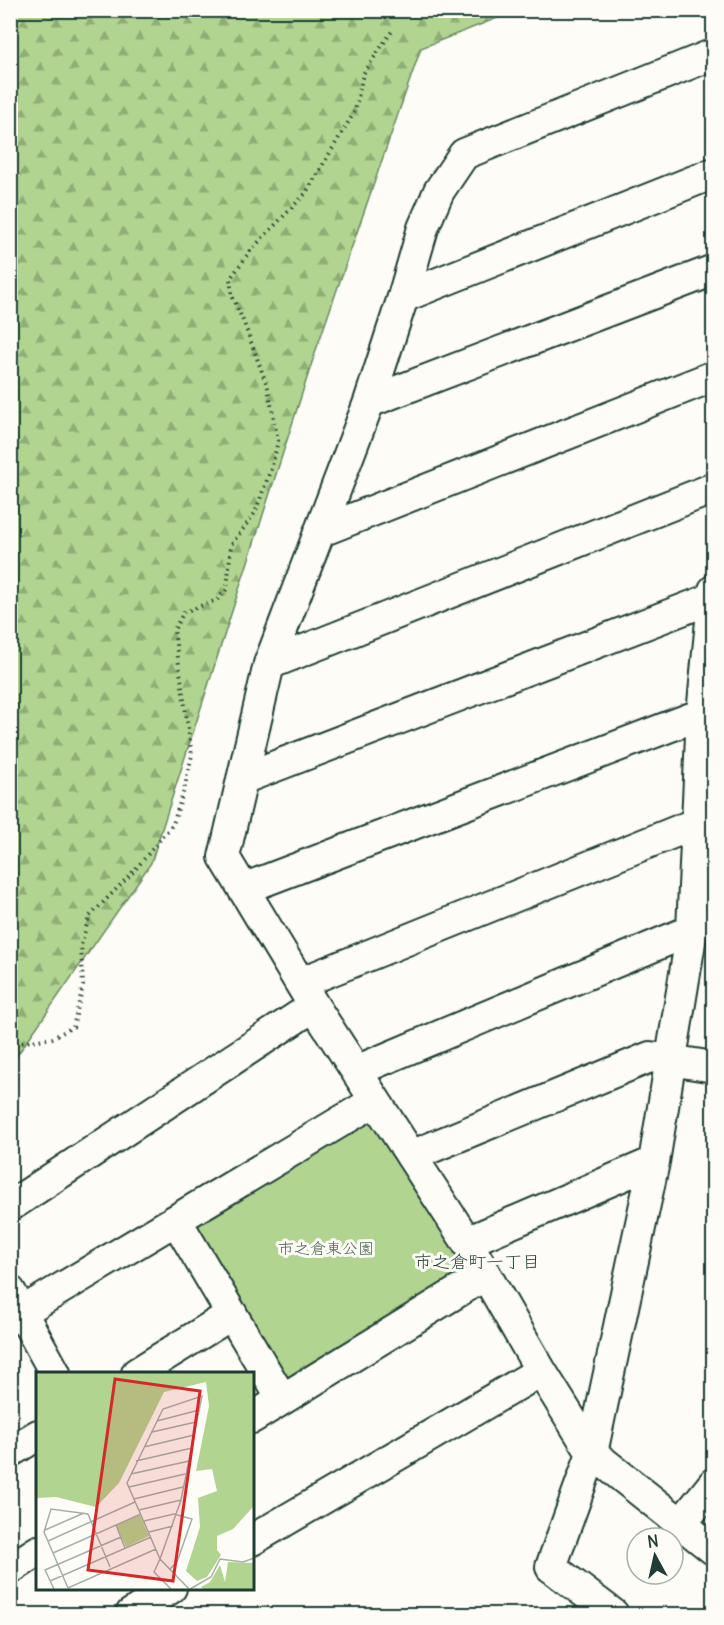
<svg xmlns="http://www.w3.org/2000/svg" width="724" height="1625" font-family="Delius,'Klee One',sans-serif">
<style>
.forest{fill:url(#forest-firs);stroke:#688962;stroke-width:1.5}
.park{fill:#b1d590;stroke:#688962;stroke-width:1.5}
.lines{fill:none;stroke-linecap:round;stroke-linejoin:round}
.minor-casing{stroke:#1f3d34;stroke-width:34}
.path{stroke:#1f3d34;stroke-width:4;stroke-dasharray:1.5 4.5;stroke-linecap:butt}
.minor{stroke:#fdfcf7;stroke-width:30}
.labels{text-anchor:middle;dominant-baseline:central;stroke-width:6;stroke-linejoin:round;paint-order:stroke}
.park-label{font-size:16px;fill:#44634b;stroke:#fdfcf7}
.neighbourhood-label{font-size:18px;fill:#1f3d34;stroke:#fdfcf7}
.inset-road{fill:none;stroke:#a4b0a9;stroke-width:1.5}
.view{fill:#d62828;fill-opacity:0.15;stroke:#d62828;stroke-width:3}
.inset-edge{fill:none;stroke:#1f3d34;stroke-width:3}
</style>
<defs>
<pattern id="forest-firs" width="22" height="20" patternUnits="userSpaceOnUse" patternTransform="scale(1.5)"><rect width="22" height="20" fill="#b1d590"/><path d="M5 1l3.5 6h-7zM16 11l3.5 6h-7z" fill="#8fae76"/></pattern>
</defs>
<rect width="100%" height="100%" fill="#fdfcf7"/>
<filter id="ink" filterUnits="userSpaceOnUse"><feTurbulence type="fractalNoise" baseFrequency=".0167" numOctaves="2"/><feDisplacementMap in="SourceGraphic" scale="12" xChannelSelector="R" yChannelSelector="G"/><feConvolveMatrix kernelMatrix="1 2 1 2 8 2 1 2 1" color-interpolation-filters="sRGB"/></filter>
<g filter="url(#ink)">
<path class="forest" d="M 11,10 L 515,11 L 421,48 L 316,350 L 151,863 L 11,1064 Z"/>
<path class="park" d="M 367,1111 L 469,1273 L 289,1392 L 182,1216 Z"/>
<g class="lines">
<g class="minor-casing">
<path id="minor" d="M 714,54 L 464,154 L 439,191 L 423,228 L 403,297 L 369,402 L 269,664 L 224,857 L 314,1006 L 467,1242 L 541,1371 L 592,1453 L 714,1550
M 403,297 L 714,173
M 369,402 L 714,270
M 319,532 L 714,376
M 269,664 L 714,488
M 242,779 L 713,598
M 243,889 L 702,714
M 300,983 L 697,823
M 356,1071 L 692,930
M 411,1156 L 650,1057 L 714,1067
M 10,1206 L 314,1006
M 176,1220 L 282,1399
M 467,1242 L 654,1162
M 10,1291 L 55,1373
M 10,1319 L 375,1101
M 137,1373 L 232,1314
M 252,1418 L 485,1275
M 10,1452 L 38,1435
M 681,1524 L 714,1483
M 252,1540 L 541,1371
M 10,1569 L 38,1551
M 131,1614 L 171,1588
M 613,1614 L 551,1567 L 592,1453 L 654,1162 L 692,930 L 702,714 L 714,590"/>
</g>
<path class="path" d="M 10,1044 L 52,1038 L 73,1027 L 83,986 L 81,945 L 89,917 L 134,871 L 173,824 L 184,790 L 192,755 L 174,630 L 184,612 L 217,600 L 227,589 L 231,545 L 255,513 L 272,466 L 278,441 L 268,388 L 244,323 L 232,296 L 230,279 L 251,250 L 306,193 L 355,111 L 363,74 L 392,31"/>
<use href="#minor" class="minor"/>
</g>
</g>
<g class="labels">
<g class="park-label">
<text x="326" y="1248">市之倉東公園</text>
</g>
<g class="neighbourhood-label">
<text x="477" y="1261">市之倉町一丁目</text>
</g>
</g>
<g transform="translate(36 1372)">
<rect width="218" height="218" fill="#fdfcf7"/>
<path d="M 0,0 L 217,0 L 217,135 L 197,157 L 181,164 L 181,178 L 185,183 L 171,205 L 161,209 L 150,199 L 164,155 L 162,126 L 181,119 L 176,97 L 160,99 L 173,34 L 170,10 L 128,20 L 83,111 L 60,135 L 20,125 L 0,126 ZM 192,190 L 217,191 L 217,217 L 167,217 L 165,215 L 174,210 L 184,193 L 189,210 Z" fill="#b1d590"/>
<path d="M 104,143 L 113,164 L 90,175 L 80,153 Z" fill="#b1d590"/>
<path class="inset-road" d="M 121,49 L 163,38M 116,60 L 160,50M 108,75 L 158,63M 100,89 L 156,76M 95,102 L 153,89M 93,115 L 149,102M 98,127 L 147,115M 103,138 L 145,128M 108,149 L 138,142 L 156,147 L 141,190 L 134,197M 80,153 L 89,176M 9,158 L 48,141M 113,160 L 137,154M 12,169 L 99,130M 17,181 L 105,142M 74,195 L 52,142 L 15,137 L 8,160 L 32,216 L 120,177M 14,209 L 115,165M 18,217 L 9,198 L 85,165M 135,217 L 118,200 L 124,187 L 145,128 L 166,24 L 127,37 L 91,111 L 124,187 L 153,217M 154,217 L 175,205 L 184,187 L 207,190 L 218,186"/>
<path class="view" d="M 79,7 L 164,19 L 137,209 L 52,198 Z"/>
<rect width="218" height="218" class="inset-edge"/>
</g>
<rect width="724" height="1625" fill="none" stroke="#fdfcf7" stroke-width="36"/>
<rect x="18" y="18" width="688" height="1589" fill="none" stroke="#1f3d34" stroke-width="2" filter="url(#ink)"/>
<g transform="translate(655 1556) rotate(352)"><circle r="28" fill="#fdfcf7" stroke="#a4b0a9" stroke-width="1.5"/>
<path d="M0-4.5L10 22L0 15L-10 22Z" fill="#1f3d34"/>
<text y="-9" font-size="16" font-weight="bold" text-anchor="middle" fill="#1f3d34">N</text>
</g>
</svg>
